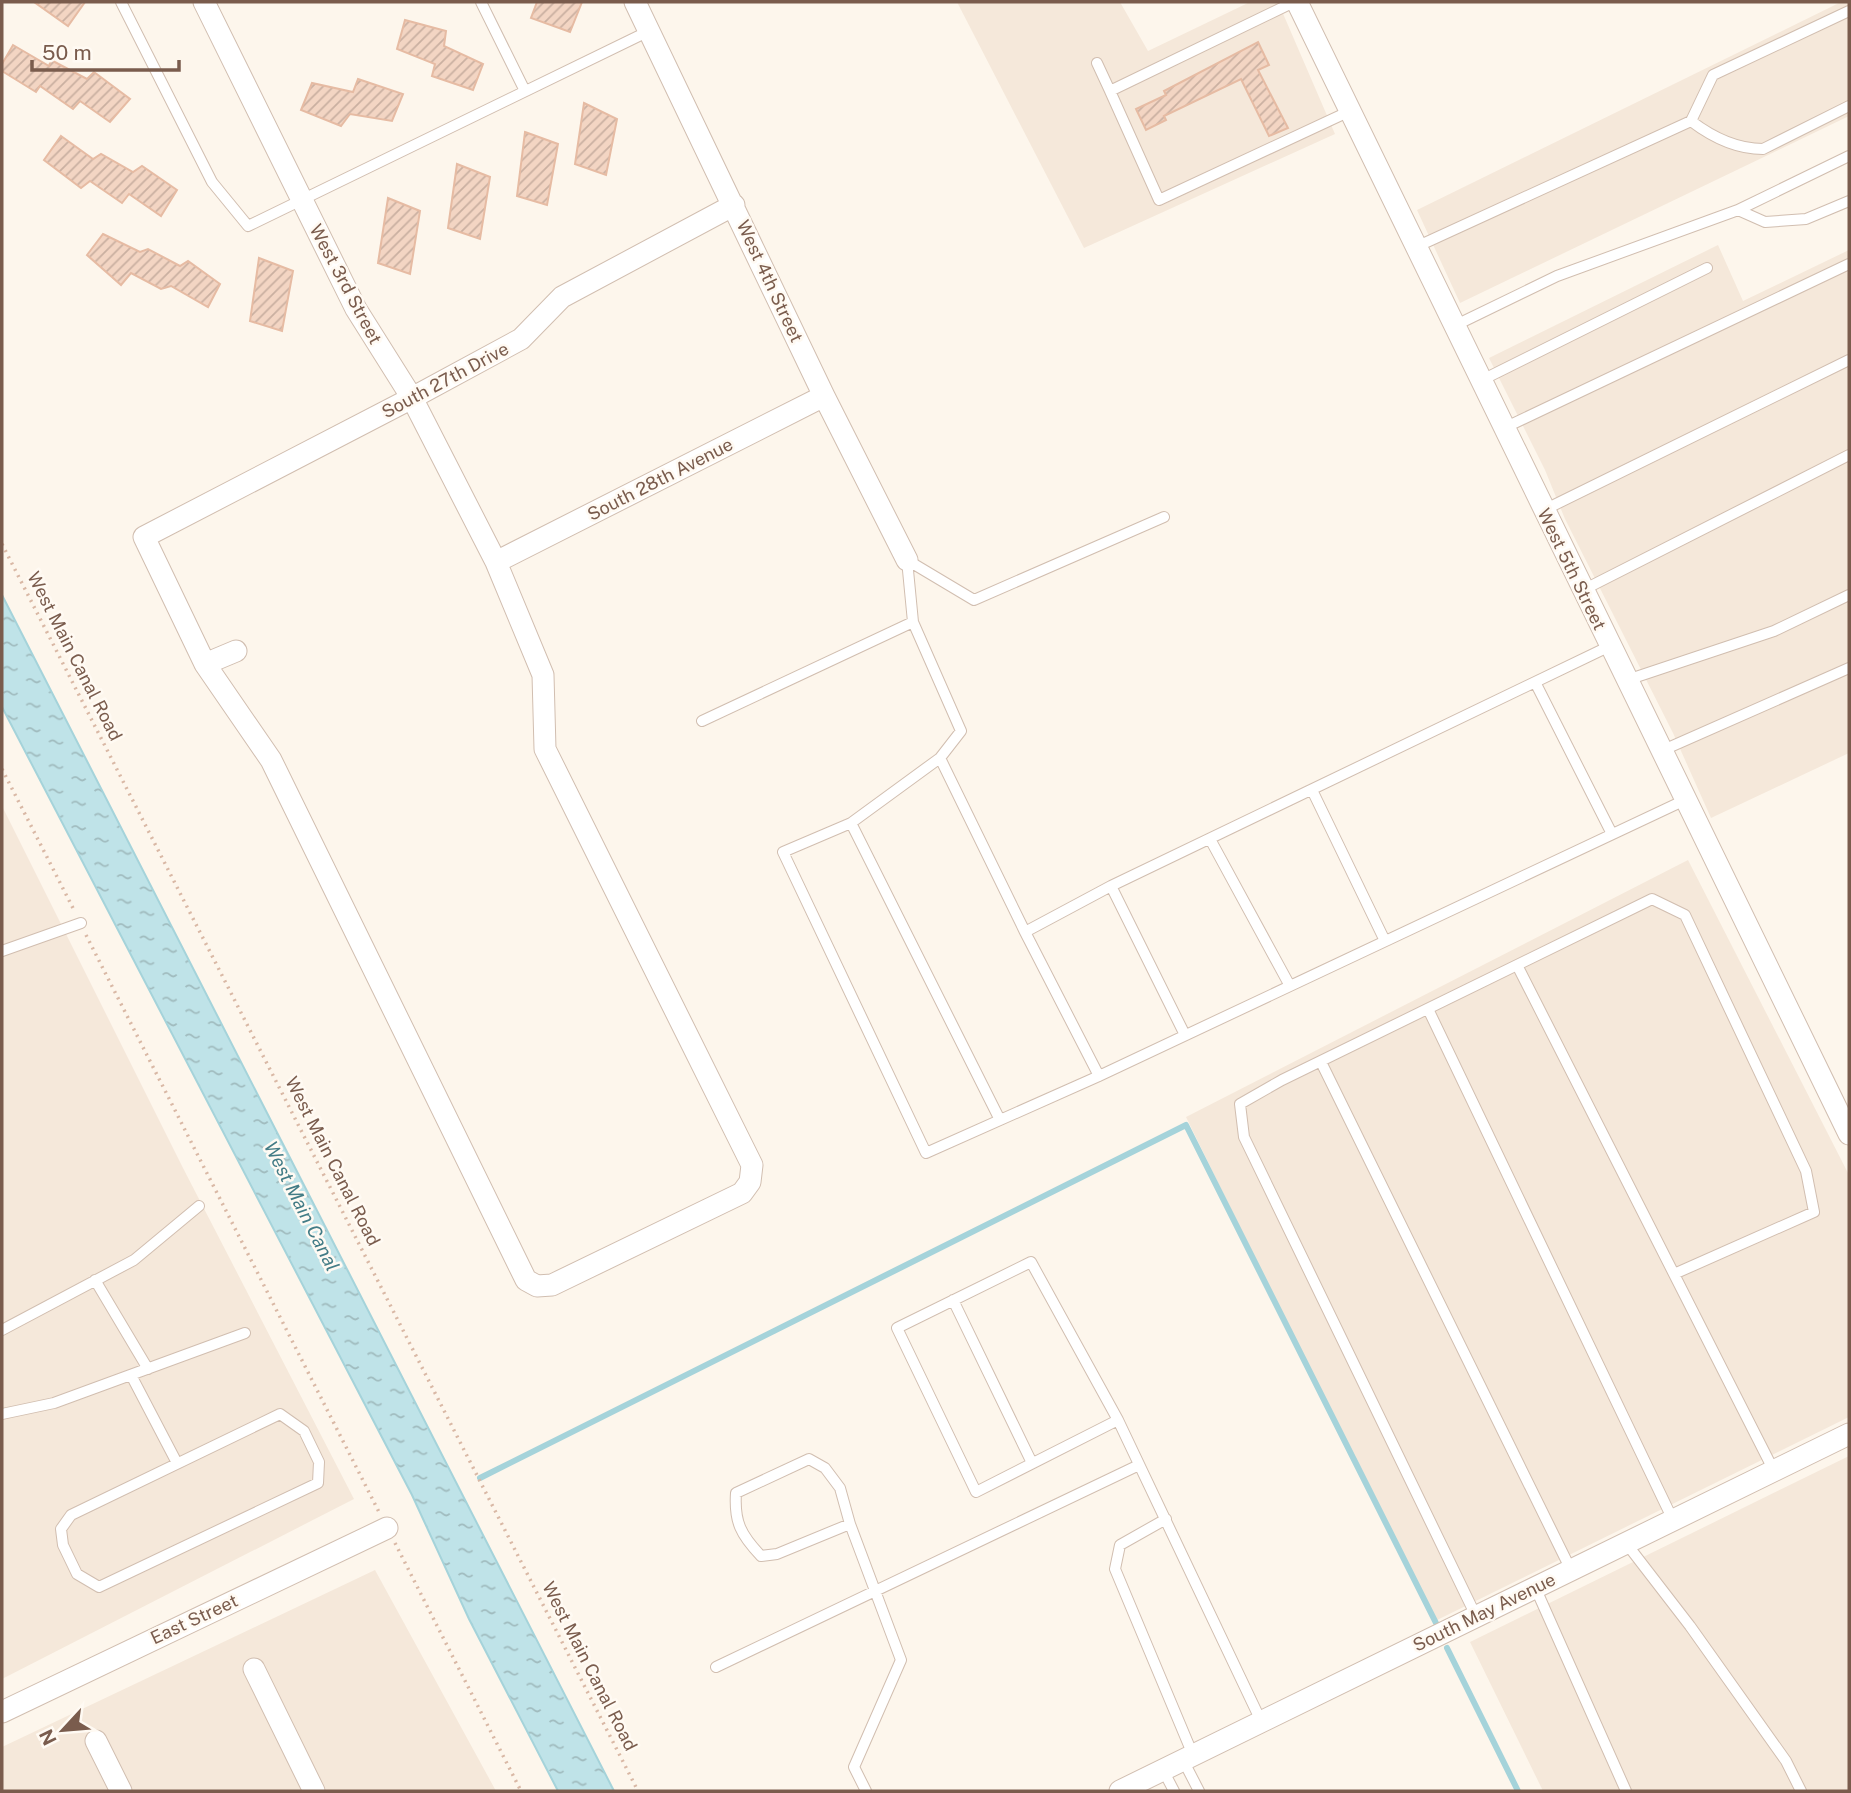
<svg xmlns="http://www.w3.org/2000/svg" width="1851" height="1793" font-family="'Public Sans',sans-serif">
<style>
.residential{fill:#f5e8da}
.water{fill:url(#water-ripples);stroke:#a5d3da;stroke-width:2}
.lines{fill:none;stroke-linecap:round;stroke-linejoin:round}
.stream{stroke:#a5d3da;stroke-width:6}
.building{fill:url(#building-hatch);stroke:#e6bba3;stroke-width:2}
.service-casing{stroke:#d1beb0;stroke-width:12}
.minor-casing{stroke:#d1beb0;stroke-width:23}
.path{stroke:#d9b8a5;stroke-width:3.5;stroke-dasharray:2 5;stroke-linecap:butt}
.service{stroke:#fff;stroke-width:10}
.minor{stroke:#fff;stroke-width:21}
.labels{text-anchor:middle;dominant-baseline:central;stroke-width:5;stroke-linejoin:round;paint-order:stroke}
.street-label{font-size:18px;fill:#7a5c4d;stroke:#fffaf3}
.water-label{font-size:19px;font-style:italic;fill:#437c86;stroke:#fffaf3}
</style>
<defs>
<pattern id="water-ripples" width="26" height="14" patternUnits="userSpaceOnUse" patternTransform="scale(1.75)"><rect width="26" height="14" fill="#bfe3e8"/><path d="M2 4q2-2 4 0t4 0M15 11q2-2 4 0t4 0" fill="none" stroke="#a0bbbe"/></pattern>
<pattern id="building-hatch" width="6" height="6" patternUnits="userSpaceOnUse" patternTransform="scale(1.75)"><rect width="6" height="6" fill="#f3d5c3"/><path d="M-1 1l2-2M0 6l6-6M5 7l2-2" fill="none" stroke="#cab0a1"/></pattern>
</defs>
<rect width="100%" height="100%" fill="#fdf6ec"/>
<path class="residential" d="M 957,2 L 1120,2 L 1148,51 L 1250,2 L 1278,2 L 1335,134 L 1084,248 Z
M 1841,2 L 1849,2 L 1849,116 L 1460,303 L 1417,210 Z
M 1718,245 L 1743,301 L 1849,250 L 1849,753 L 1711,818 L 1673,733 L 1565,519 L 1545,470 L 1489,358 Z
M 2,806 L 183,1168 L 354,1499 L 2,1679 Z
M 1688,860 L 1849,1175 L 1849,1417 L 1433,1622 L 1186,1117 Z
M 1849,1456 L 1849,1791 L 1543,1791 L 1470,1642 Z
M 375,1570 L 496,1791 L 2,1791 L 2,1747 Z"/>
<path class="water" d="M 2,595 L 614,1791 L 558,1791 L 469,1619 L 412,1495 L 2,707 Z"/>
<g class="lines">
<path class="stream" d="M 480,1478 L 1186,1125 L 1436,1623
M 1447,1648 L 1518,1791"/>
</g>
<path class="building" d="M 34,2 L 85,2 L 68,26 Z
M 537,2 L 582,2 L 570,32 L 531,18 Z
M 405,20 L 446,31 L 444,46 L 483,64 L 473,90 L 432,76 L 435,64 L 397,49 Z
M 1258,42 L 1269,65 L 1258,70 L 1288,128 L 1269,136 L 1241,79 L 1164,116 L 1166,120 L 1146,130 L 1136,109 L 1166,95 L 1164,91 Z
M 13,45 L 49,66 L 51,60 L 87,79 L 94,72 L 130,99 L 110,122 L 80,101 L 73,109 L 40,86 L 36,92 L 2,71 L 2,64 Z
M 358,79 L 403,94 L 392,121 L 350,114 L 341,126 L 301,110 L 312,83 L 353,92 Z
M 584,103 L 617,119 L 606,175 L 575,164 Z
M 525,132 L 558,144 L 547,205 L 517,196 Z
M 61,136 L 93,159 L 101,154 L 133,172 L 142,166 L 177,190 L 161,216 L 129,194 L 122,203 L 90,181 L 81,188 L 44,160 Z
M 457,164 L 490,177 L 480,239 L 448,228 Z
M 388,198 L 420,211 L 410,274 L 378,263 Z
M 103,234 L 140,252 L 148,249 L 180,266 L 188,261 L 220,284 L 208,307 L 171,286 L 161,289 L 131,273 L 121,285 L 87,255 Z
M 259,258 L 293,271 L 282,331 L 250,321 Z"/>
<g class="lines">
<g class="service-casing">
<path id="service" d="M 121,2 L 212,182 L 248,226 L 649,31
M 481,2 L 525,91
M 1294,2 L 1110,91 L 1159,200 L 1350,111
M 1097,63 L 1110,91
M 1691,121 C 1712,137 1737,149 1763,149 L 1849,106
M 1738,210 L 1765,222 L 1806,219 L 1849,201
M 1416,247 L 1691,121 L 1713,75 L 1849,11
M 1454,326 L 1557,276 L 1738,210 L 1849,156
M 1480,381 L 1707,268
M 1504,428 L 1849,264
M 1544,510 L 1849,360
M 1583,590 L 1849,455
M 913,622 L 961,731 L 940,758 L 851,823 L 783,852 L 926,1153 L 1099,1076 L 1685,800
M 1627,680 L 1774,631 L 1849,595
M 1535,682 L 1612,834
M 702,721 L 913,622 L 907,560 L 974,600 L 1164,517
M 1661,751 L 1849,668
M 940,758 L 1025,932 L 1099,1076
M 1312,790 L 1385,941
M 851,823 L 1000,1120
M 1210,839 L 1290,986
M 1025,932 L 1111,886
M 2,951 L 81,923
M 1517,965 L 1774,1471
M 1428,1009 L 1673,1520
M 1185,1035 L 1111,886 L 1610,646
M 1321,1062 L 1571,1570
M 95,1280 L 148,1369
M 953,1300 L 1032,1463
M 2,1330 L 134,1260 L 199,1206
M 131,1375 L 177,1463
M 2,1414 L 54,1403 L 245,1333
M 280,1414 L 304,1431 L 319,1462 L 318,1483 L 99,1587 L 77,1574 L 63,1545 L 61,1529 L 71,1515 Z
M 1118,1420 L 976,1492 L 897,1328 L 1031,1262 L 1118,1420 L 1261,1721
M 1166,1519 L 1120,1545 L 1115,1569 L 1193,1755
M 850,1524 L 777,1554 L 761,1556 C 741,1535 734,1522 736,1493 L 809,1459 L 825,1468 L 840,1488 L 850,1524 L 901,1660 L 854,1767 L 866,1791
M 1626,1543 L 1690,1626 L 1786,1761 L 1801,1791
M 1535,1587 L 1626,1791
M 1476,1616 L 1244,1137 L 1240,1104 L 1282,1080 L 1652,899 L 1685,915 L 1806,1171 L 1814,1212 L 1674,1274
M 716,1667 L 1139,1465
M 1183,1760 L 1199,1791
M 1163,1770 L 1174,1791"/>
</g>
<g class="minor-casing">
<path id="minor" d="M 204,2 L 356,309 L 412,398 L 496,562 L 543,675 L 545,749 L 752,1165 L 750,1182 L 742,1193 L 552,1285 L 537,1286 L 526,1280 L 271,760 L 205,664
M 635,2 L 824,396 L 907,560
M 1297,2 L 1849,1134
M 496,562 L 824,396
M 236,651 L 205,664 L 144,537 L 412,398 L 521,339 L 562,297 L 734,205
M 254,1669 L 314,1791
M 2,1712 L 387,1528
M 96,1741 L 121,1791
M 1120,1791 L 1849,1434"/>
</g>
<path class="path" d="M 2,544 L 638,1791
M 2,769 L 75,912
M 86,935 L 379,1512
M 395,1543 L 521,1791"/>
<use href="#service" class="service"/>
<use href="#minor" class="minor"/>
</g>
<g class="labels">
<g class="street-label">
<text transform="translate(770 281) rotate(65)">West 4th Street</text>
<text transform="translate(346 284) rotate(62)">West 3rd Street</text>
<text transform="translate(445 380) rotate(-28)">South 27th Drive</text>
<text transform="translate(660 479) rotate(-27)">South 28th Avenue</text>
<text transform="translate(1572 569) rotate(64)">West 5th Street</text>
<text transform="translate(75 656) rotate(63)">West Main Canal Road</text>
<text transform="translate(333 1161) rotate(63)">West Main Canal Road</text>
<text transform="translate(1484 1612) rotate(-26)">South May Avenue</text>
<text transform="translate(194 1619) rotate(-25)">East Street</text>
<text transform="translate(590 1666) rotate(63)">West Main Canal Road</text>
</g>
<g class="water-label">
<text transform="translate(302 1206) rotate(63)">West Main Canal</text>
</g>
</g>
<rect width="1851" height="1793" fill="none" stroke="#7a5c4d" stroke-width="7"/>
<g transform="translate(63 1730) rotate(244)" stroke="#fffaf3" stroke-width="5" paint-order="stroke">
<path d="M0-5L12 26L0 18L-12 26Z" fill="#7a5c4d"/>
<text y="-10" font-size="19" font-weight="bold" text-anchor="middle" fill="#7a5c4d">N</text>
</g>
<path d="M32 60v10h147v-10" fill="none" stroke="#7a5c4d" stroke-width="3.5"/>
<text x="42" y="60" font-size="21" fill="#7a5c4d" stroke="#fffaf3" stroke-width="5" paint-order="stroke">50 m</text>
</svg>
